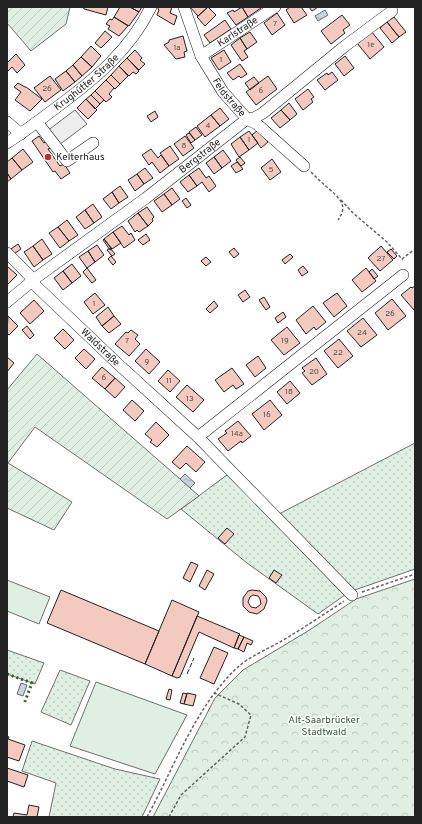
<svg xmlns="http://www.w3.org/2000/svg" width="422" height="824" font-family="Overpass,sans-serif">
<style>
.grass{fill:url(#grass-dots);stroke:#6f6f6f}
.forest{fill:url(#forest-crowns);stroke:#6f6f6f}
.garden{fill:url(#garden-furrows);stroke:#6f6f6f}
.pitch{fill:#e0efe3;stroke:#6f6f6f}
.parking{fill:#ededed;stroke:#6f6f6f}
.water{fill:url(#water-ripples);stroke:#6f6f6f}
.building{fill:#f3c9c0;stroke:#222;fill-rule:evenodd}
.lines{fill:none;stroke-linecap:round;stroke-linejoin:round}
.minor-casing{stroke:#222;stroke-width:12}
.path{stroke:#646464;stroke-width:1.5;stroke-dasharray:3 2;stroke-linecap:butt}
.minor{stroke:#fff;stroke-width:11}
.hedge{stroke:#2f5e38;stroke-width:3;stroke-dasharray:2 3;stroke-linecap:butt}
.fence{stroke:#222;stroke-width:1;stroke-dasharray:5 2;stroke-linecap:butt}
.poi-dot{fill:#c62828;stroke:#fff;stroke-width:1.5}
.labels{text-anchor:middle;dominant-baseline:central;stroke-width:3;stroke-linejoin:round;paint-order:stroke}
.number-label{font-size:8px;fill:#564c4a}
.street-label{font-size:10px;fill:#222;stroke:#fff}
.poi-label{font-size:10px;fill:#222;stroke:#fff;text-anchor:start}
.park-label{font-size:10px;fill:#2f5e38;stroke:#fff}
</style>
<defs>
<pattern id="grass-dots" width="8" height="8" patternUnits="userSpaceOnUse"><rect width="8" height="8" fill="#e0efe3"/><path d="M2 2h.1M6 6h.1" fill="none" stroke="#c0cdc2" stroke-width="1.8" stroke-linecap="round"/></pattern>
<pattern id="forest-crowns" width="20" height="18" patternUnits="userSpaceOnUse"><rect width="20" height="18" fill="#e0efe3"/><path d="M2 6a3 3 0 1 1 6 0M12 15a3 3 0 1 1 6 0" fill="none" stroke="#c0cdc2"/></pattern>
<pattern id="garden-furrows" width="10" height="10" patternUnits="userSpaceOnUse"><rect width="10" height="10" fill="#e0efe3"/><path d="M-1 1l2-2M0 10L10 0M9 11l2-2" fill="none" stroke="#c0cdc2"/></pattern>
<pattern id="water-ripples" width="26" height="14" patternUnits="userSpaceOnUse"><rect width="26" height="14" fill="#c7d3dd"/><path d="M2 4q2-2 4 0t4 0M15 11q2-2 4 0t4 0" fill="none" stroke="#abb5bd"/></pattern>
</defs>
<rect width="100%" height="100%" fill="#fff"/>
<path class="grass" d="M 415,443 L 415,569 L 349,592 L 318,614 L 247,563 L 181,509 L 235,469 L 279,514 Z
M 7,650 L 44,663 L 35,684 L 7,674 Z
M 60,670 L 90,681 L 71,725 L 41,712 Z
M 32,741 L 115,769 L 160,779 L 142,817 L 49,817 L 56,783 L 22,771 Z"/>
<path class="forest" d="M 415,579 L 415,817 L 153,817 L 215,698 L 243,670 L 308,631 L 356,599 Z"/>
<path class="garden" d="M 7,7 L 70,7 L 66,24 L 31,51 L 7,23 Z
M 37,354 L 180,479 L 199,496 L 167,519 L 35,427 L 8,463 L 72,502 L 54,530 L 7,508 L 7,390 Z"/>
<path class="pitch" d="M 7,580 L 50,597 L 39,624 L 7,611 Z
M 96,682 L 187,715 L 155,774 L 70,746 Z"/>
<path class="parking" d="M 75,110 L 87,124 L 59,145 L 47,131 Z"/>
<path class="water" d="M 325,10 L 328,15 L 318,21 L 315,16 Z
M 185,474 L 195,483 L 190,488 L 180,479 Z
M 21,683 L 27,685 L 23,696 L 17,694 Z"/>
<path class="building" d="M 83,7 L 108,7 L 106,15 L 84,9 Z
M 120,7 L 130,7 L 139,12 L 129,26 L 114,17 Z
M 130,7 L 142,7 L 139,12 Z
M 158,7 L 172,7 L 170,13 L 177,16 L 174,25 L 157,15 L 159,10 L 158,9 Z
M 190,7 L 208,7 L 198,16 Z
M 208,7 L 216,15 L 205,26 L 197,17 Z
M 242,7 L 260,7 L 261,8 L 248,17 Z
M 242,7 L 248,17 L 236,25 L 227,13 L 233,10 L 234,12 Z
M 290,7 L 301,7 L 307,15 L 294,23 L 286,10 Z
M 309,7 L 318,7 L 312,11 Z
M 277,13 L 285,25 L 272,35 L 264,23 Z
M 342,15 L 350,25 L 343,30 L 345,33 L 331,44 L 321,31 Z
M 114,17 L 128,26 L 119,36 L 108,29 L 110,26 L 106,24 L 110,19 L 112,20 Z
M 394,17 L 406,32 L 399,37 L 387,22 Z
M 225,20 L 231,29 L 210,43 L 204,35 Z
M 387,22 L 399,37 L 392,43 L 380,28 Z
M 105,31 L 112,37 L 101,48 L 95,43 Z
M 371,31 L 384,47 L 370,59 L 357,43 Z
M 250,32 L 257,42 L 247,49 L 240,38 Z
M 183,36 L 187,51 L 184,52 L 185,57 L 176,59 L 164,45 L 169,42 L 169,40 Z
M 240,38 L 247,49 L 244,51 L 248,57 L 242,61 L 231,45 Z
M 91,46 L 101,56 L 92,67 L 81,57 Z
M 135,50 L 142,58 L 140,60 L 145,64 L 139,70 L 127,58 Z
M 224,50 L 231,62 L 219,70 L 211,58 Z
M 16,54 L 25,65 L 17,73 L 12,67 L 7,72 L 7,63 Z
M 345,56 L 354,68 L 344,76 L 335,64 Z
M 81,57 L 92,67 L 82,76 L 73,65 Z
M 127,58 L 139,71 L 136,74 L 133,72 L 129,76 L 119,66 Z
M 240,64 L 247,74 L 241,78 L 239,76 L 233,80 L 227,73 Z
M 73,65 L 82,76 L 75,82 L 66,71 Z
M 119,66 L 128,76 L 120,84 L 111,75 Z
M 66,71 L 75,82 L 63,91 L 55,79 Z
M 332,72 L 338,80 L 325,90 L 317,80 L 327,73 L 328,75 Z
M 111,75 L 120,84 L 115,89 L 106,80 Z
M 50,76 L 61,90 L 45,102 L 34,88 Z
M 268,76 L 277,89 L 256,105 L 246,92 Z
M 254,77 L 259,83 L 250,90 L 245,83 Z
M 106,80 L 114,88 L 109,94 L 112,97 L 106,102 L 95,91 Z
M 18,83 L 25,87 L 26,87 L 42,99 L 30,111 L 15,100 L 21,92 L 14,87 Z
M 308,89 L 314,97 L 311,99 L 313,102 L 303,110 L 295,99 Z
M 95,91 L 104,100 L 100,104 L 91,95 Z
M 91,95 L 100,104 L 95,109 L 86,99 Z
M 86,99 L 97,110 L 88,119 L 77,108 Z
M 289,103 L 297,114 L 290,120 L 281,110 Z
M 220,108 L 229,119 L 220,126 L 211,115 Z
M 281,110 L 290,120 L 280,128 L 271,118 Z
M 155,111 L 158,117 L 151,122 L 147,116 Z
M 211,115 L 220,126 L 205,137 L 197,126 Z
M 196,127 L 202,135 L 195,140 L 189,132 Z
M 258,130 L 268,142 L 261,148 L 252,135 Z
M 249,131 L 258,143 L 249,150 L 240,137 Z
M 189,133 L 195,140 L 191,143 L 186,135 Z
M 39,136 L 44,143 L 48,140 L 52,147 L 48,149 L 60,166 L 64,164 L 70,173 L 61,179 L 55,171 L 53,172 L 32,141 Z
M 185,136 L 194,148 L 183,156 L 174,144 Z
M 240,137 L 249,150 L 239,157 L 231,144 Z
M 170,146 L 179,159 L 169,166 L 160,153 Z
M 23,149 L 33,162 L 22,170 L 12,158 Z
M 151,149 L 158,158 L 161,155 L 169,166 L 160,173 L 152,162 L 149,165 L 142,155 Z
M 223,150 L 231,161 L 222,168 L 214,157 Z
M 214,157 L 222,168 L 214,174 L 206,163 Z
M 240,157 L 245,163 L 241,166 L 236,160 Z
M 12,158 L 22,170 L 11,179 L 7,173 L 7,162 Z
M 272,159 L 281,172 L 270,180 L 261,168 Z
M 237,162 L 243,169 L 236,173 L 231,166 Z
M 145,168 L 153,178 L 144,184 L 137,174 Z
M 199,168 L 206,178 L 209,176 L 216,186 L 209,192 L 202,182 L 197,186 L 189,175 Z
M 7,173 L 11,179 L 7,182 Z
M 137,174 L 144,184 L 135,191 L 128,180 Z
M 189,175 L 197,186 L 188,192 L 180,182 Z
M 120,186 L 128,197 L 119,203 L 112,192 Z
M 172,188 L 180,199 L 172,205 L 164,194 Z
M 112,192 L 119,203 L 111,209 L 103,199 Z
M 164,194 L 172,205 L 162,212 L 154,201 Z
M 186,198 L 191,205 L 187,208 L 182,201 Z
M 93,204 L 102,217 L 94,223 L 85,210 Z
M 147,207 L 154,217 L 152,219 L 153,221 L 148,226 L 138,213 Z
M 85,210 L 94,223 L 85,229 L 76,217 Z
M 138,213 L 148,226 L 139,232 L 137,230 L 135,232 L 128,221 Z
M 67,220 L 78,235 L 69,241 L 58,227 Z
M 122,226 L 129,235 L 131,233 L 135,240 L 124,248 L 113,232 Z
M 58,227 L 69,241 L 60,248 L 49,233 Z
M 113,232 L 121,243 L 112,249 L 104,239 Z
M 146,234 L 150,240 L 143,245 L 138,240 Z
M 42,239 L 52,254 L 43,260 L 33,246 Z
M 104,239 L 112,249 L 110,250 L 103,240 Z
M 18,244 L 21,249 L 14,254 L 11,249 Z
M 97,245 L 104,255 L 95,262 L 88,251 Z
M 33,246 L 43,260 L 34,267 L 24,252 Z
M 381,246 L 393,260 L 380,271 L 368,258 Z
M 110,248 L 115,254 L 112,256 L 107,250 Z
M 234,248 L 239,254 L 234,258 L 229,252 Z
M 391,249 L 397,256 L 394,259 L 387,252 Z
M 88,251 L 95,262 L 87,268 L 79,257 Z
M 290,254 L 293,257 L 285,264 L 282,260 Z
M 111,256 L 116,262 L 113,265 L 108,259 Z
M 206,257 L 211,262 L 206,266 L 201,261 Z
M 72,264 L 81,276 L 72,283 L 63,271 Z
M 7,266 L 17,275 L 8,284 L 7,283 Z
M 303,266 L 308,272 L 302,276 L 298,270 Z
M 87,268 L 96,280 L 92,283 L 83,272 Z
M 366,268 L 376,281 L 362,292 L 352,280 Z
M 372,269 L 378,276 L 374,279 L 369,272 Z
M 63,271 L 72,283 L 63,290 L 54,278 Z
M 415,286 L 415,309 L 414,310 L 401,295 L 411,287 L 412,288 Z
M 245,290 L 250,297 L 243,302 L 238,295 Z
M 95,293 L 105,305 L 93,314 L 84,302 Z
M 337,293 L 347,306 L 334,317 L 323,303 Z
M 264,297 L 270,307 L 266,310 L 259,300 Z
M 392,299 L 406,316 L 388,330 L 375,313 Z
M 34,300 L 44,311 L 30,324 L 20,313 Z
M 214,301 L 218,306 L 210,313 L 206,309 Z
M 313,306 L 326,322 L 316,330 L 314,327 L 306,334 L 296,320 Z
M 108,307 L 114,316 L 102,326 L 96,317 Z
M 283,312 L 286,317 L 278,323 L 275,318 Z
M 8,316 L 18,326 L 9,335 L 7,333 Z
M 114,316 L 121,324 L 109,333 L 102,326 Z
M 363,318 L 377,335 L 361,347 L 347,331 Z
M 27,326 L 34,335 L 30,339 L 22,330 Z
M 287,327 L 300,343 L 284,355 L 271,340 Z
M 63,329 L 74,340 L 65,349 L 54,338 Z
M 131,330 L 138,335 L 135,339 L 140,344 L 129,356 L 115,344 L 126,332 L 128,333 Z
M 339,339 L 353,356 L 338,368 L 324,351 Z
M 84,349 L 95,359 L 86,369 L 75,358 Z
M 146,349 L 160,362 L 149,374 L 135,361 Z
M 258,356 L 266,368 L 255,377 L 246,365 Z
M 7,357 L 14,363 L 7,372 Z
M 316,358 L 327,374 L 312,385 L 302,373 L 305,371 L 302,368 Z
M 102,367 L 115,378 L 105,389 L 92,378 Z
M 232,368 L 244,384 L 236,389 L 233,385 L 224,392 L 215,380 Z
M 168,370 L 180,381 L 170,392 L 158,381 Z
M 115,378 L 125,387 L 115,398 L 105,389 Z
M 290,381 L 300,393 L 287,404 L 277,392 Z
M 187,385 L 204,400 L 193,412 L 176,397 Z
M 132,400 L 144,411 L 135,421 L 123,410 Z
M 270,400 L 282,415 L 264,430 L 252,414 Z
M 238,421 L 251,436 L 242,443 L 241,441 L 228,451 L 218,439 L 227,433 L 225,431 Z
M 156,422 L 169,435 L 157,447 L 150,442 L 152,440 L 145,434 Z
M 187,446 L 205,462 L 196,472 L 186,463 L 180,469 L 172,462 Z
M 227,528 L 234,534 L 225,544 L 218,538 Z
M 191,562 L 198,565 L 190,582 L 183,578 Z
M 207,570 L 214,574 L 205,590 L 199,586 Z
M 274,570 L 282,575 L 276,583 L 269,578 Z
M 61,590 L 159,631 L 145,664 L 47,623 Z
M 252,590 L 260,591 L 266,597 L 267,601 L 264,609 L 257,614 L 249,612 L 243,606 L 243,598 L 248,591 ZM 253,595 L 258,596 L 260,599 L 261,604 L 256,608 L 251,607 L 248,602 L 250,597 Z
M 172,600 L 199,612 L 172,676 L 145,664 Z
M 197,616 L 240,634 L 239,635 L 234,648 L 199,632 L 180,677 L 177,678 L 172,676 Z
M 239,635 L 244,637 L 238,649 L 234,648 Z
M 244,637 L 253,641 L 251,645 L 247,643 L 244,652 L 238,649 Z
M 214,647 L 228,653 L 214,684 L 200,678 Z
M 169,689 L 172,690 L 170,700 L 166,699 Z
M 183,693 L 187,694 L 184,704 L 180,703 Z
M 187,693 L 196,695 L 193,706 L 184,704 Z
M 7,736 L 9,737 L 8,739 L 25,745 L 19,761 L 7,757 Z
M 7,768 L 28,775 L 24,787 L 7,781 Z
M 29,805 L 39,807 L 37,817 L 13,817 L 14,813 L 27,815 Z"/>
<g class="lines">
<g class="minor-casing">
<g id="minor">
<path id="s1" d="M 184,7 L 201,56 L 223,92 L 247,119 L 257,124 L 304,166"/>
<path id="s2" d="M 201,56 L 275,7"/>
<path d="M 7,122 L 21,134"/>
<path d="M 37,122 L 67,161 L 93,143"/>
<path id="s3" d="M 7,143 C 24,132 41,119 57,107 C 95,79 130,50 151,7"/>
<path id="s4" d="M 7,253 L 29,275 L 35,285 L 117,363 L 198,437 L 352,595"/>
<path id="s5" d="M 7,302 L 37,277 L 146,198 L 247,119 L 254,118 L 263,113 L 345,46 L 392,11"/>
<path d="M 198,437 L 403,275"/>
</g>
</g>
<path class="path" d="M 311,172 C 317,178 322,183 328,188 C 339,198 349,205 338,220
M 341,200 L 353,213 L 387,242 L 403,260
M 402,259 L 415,249
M 362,592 L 415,574
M 147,817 C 174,768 196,705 238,667 C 249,657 267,649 280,642 C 302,629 323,615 344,601
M 169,817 L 181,795 L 245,737 L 251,715 L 239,704 L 214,693"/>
<use href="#minor" class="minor"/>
<path class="hedge" d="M 7,674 L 32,683 L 24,704"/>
<path class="fence" d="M 187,674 L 194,658"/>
</g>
<circle class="poi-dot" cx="48" cy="157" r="4"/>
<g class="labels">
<g class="number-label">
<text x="275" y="24">7</text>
<text x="371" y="45">1e</text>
<text x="177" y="48">1a</text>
<text x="221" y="60">1</text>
<text x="47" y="89">26</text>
<text x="261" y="91">6</text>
<text x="208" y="126">4</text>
<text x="249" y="140">1</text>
<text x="184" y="146">8</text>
<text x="271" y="170">5</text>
<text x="381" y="259">27</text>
<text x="94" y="304">1</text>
<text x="390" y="314">26</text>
<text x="362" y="333">24</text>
<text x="127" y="341">7</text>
<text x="285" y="341">19</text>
<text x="338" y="353">22</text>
<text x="147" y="362">9</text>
<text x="314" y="372">20</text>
<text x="104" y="378">6</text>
<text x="169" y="381">11</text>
<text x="289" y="392">18</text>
<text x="190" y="399">13</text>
<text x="267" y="415">16</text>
<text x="237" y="434">14a</text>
</g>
<g class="street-label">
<text stroke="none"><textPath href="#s2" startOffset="44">Karlstraße</textPath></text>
<text stroke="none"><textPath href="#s3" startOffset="100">Krughütter Straße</textPath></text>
<text stroke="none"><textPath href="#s1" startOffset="102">Feldstraße</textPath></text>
<text stroke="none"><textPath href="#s5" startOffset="242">Bergstraße</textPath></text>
<text stroke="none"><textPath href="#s4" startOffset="133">Waldstraße</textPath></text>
</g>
<g class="poi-label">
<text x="56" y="157">Kelterhaus</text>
</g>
<g class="park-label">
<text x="324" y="720">Alt-Saarbrücker<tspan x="324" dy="12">Stadtwald</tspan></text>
</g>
</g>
<rect width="422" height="824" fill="none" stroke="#222222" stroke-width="16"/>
</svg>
